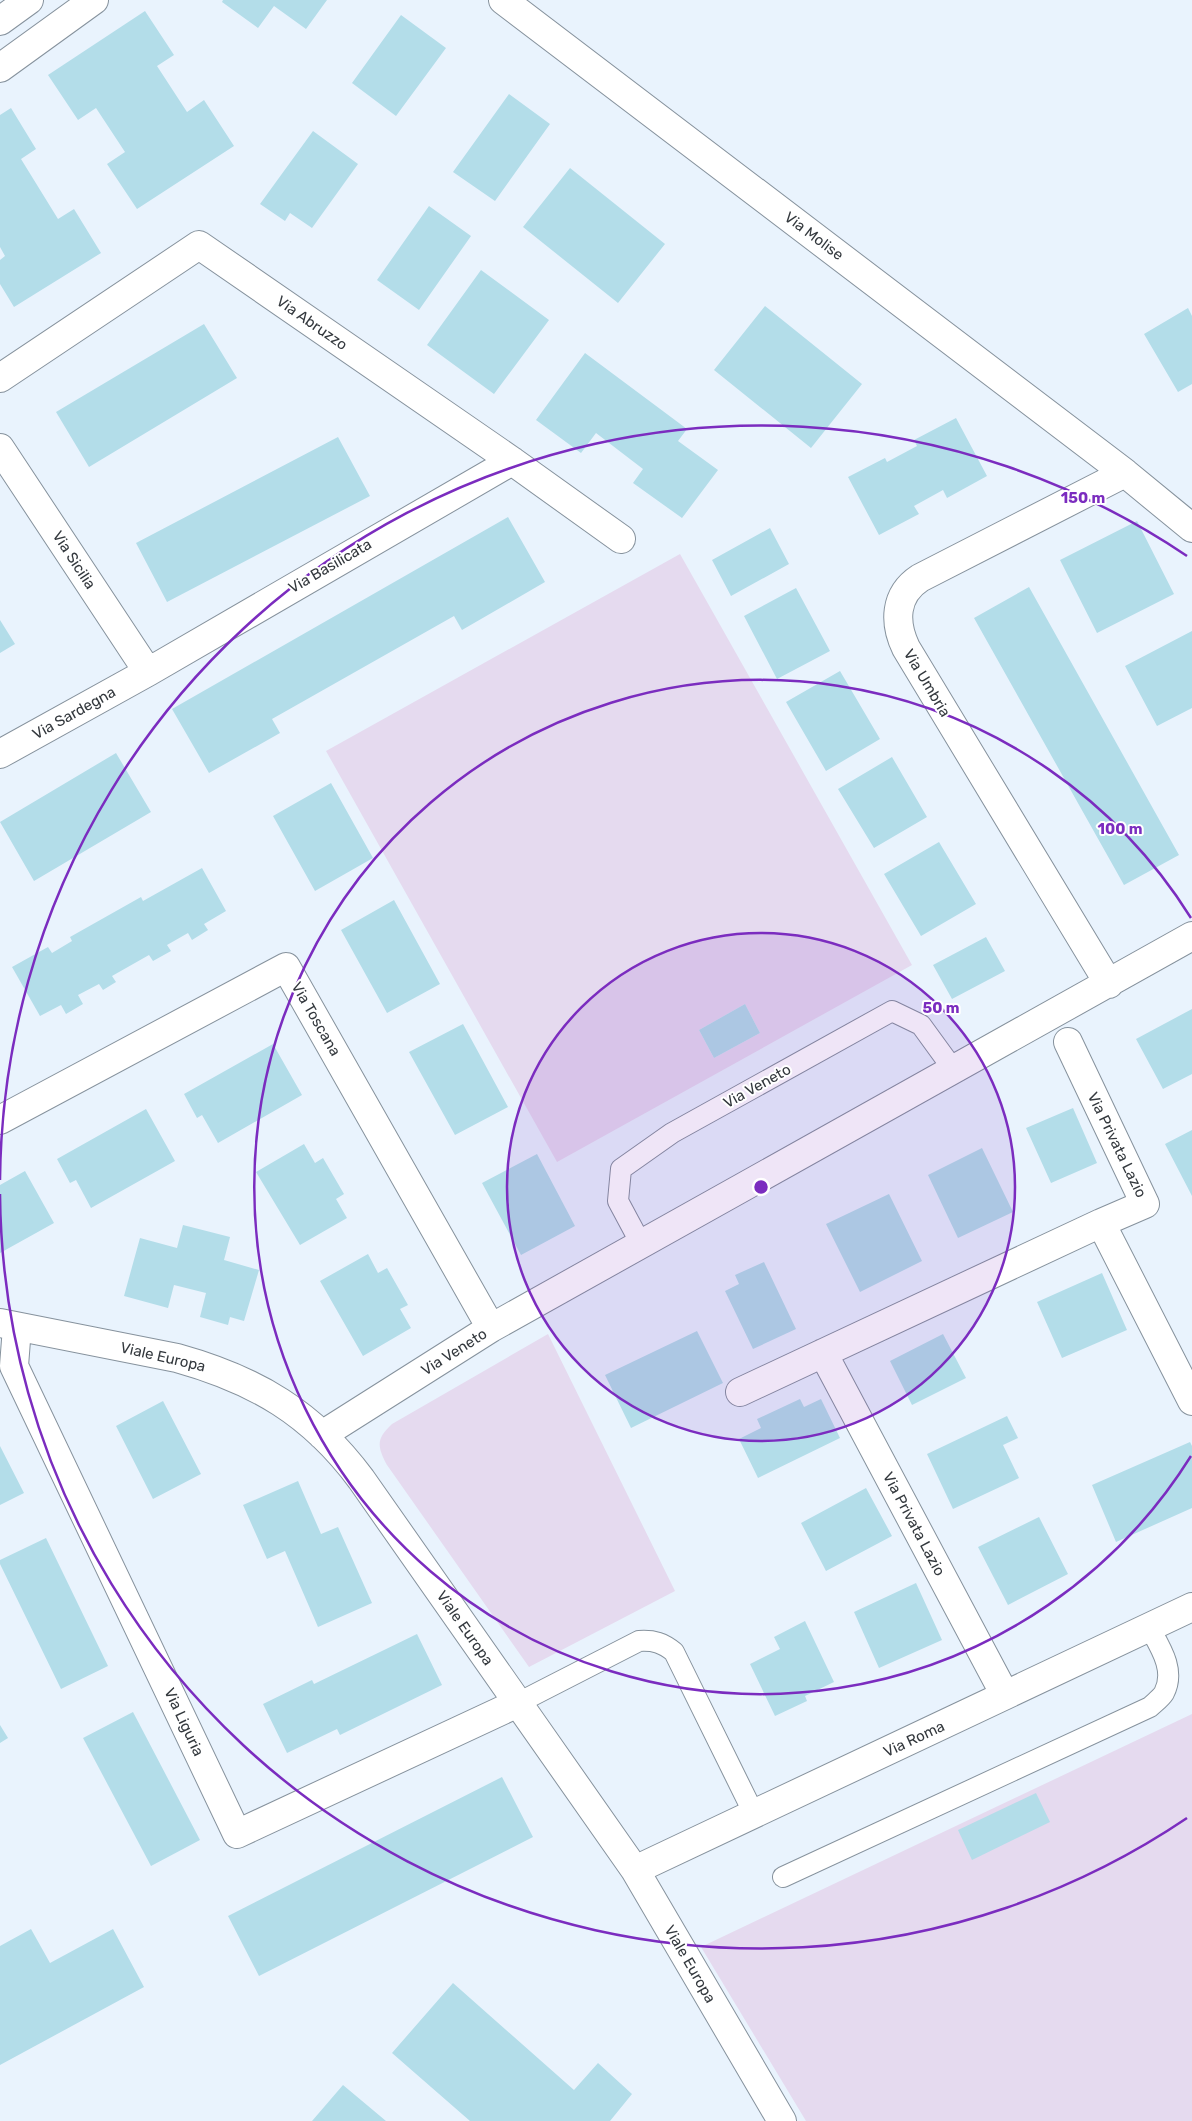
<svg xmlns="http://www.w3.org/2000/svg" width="1192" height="2121" font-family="Rubik,sans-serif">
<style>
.green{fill:#e5daef;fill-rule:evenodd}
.building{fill:#b3dde9}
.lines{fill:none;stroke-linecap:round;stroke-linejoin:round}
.lane-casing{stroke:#86929d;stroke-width:22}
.street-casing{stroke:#86929d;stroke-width:30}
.lane{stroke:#fff;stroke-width:20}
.street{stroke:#fff;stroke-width:28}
.ring{fill:none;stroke:#7b2cbf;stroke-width:2.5}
.labels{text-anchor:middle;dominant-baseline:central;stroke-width:4;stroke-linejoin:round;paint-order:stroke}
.street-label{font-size:15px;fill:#34393e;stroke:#fff}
.centre{fill:#7b2cbf;stroke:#fff;stroke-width:2.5}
.ring-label{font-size:15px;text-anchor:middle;font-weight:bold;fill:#7b2cbf;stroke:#fff;stroke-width:4;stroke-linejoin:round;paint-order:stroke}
</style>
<rect width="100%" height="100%" fill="#e9f3fd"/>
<path class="green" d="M 680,554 L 912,965 L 557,1162 L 326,751 ZM 745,1004 L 760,1033 L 714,1058 L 699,1030 Z
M 548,1334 L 675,1591 L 529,1667 L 387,1465 C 377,1446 376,1439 392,1424 Z
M 1192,1714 L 1192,2121 L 806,2121 L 701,1947 Z"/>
<path class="building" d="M 223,0 L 327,0 L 306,29 L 274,6 L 258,28 L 222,2 Z
M 145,11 L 174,55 L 157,66 L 187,112 L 204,100 L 234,146 L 137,209 L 107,164 L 125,152 L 96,108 L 78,120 L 48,75 Z
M 401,15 L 446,48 L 396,116 L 352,83 Z
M 509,94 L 550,124 L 495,201 L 453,172 Z
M 11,108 L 36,149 L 21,159 L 58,219 L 74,209 L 101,253 L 14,307 L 0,284 L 0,260 L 5,256 L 0,247 L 0,115 Z
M 313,131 L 358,164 L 312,228 L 290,213 L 285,221 L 260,204 Z
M 570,168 L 665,244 L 618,303 L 523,227 Z
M 429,206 L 471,236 L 419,310 L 377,280 Z
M 481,270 L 549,320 L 494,394 L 427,345 Z
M 765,306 L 862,384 L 811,448 L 714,370 Z
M 1188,308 L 1192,316 L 1192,384 L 1178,392 L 1144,334 Z
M 204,324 L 237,378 L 89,467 L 56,412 Z
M 585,353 L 687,429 L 678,441 L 718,470 L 682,518 L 633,483 L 643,469 L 596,433 L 581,453 L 536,420 Z
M 956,418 L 987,476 L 947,498 L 943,490 L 914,506 L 919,514 L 879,535 L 848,477 L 885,458 L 887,462 L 917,446 L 914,440 Z
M 338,437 L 370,496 L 167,602 L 136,543 Z
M 508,517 L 545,582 L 462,630 L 454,616 L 272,719 L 280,733 L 209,773 L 172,709 Z
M 1137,521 L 1174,594 L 1097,633 L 1060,560 Z
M 770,528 L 789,564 L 731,596 L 712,560 Z
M 1029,587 L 1179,855 L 1124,885 L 974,618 Z
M 796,588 L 830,651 L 777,679 L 744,616 Z
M 0,620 L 15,644 L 0,653 Z
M 1192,631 L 1192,708 L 1157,726 L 1125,666 Z
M 840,671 L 880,739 L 826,771 L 786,702 Z
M 116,753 L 151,812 L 34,881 L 0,822 Z
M 892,757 L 927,817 L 874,848 L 838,789 Z
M 331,783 L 373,858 L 315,891 L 273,816 Z
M 939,842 L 976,904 L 921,936 L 884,874 Z
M 202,868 L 226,911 L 204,924 L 208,930 L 192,940 L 188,933 L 167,945 L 171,951 L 153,961 L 149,955 L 112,976 L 116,982 L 103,990 L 99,984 L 78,995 L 83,1004 L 66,1014 L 61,1005 L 40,1016 L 12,967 L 48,947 L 52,953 L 72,941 L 70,937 L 141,897 L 143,901 Z
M 394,900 L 440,984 L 387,1013 L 341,930 Z
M 986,937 L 1005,971 L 952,999 L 933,965 Z
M 745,1004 L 760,1033 L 714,1058 L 699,1030 Z
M 1192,1009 L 1192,1074 L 1163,1089 L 1136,1039 Z
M 463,1024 L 508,1107 L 455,1135 L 409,1052 Z
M 273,1044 L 302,1095 L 218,1143 L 202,1115 L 197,1118 L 184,1094 Z
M 1073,1108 L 1097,1163 L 1051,1183 L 1026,1128 Z
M 146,1109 L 175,1161 L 91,1208 L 76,1180 L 70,1183 L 57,1159 Z
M 1192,1130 L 1192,1196 L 1165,1144 Z
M 304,1144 L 315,1163 L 323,1158 L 344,1194 L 336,1199 L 347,1218 L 300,1245 L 256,1172 Z
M 982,1148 L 1013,1212 L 958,1238 L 928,1175 Z
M 537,1154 L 575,1226 L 521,1255 L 482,1183 Z
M 25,1171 L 54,1223 L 0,1253 L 0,1185 Z
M 889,1194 L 922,1261 L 860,1292 L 826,1224 Z
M 183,1225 L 230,1237 L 224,1260 L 259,1270 L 244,1321 L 230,1317 L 228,1325 L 200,1317 L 206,1293 L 174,1285 L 168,1308 L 124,1296 L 140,1238 L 177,1248 Z
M 368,1254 L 378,1273 L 387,1268 L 408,1305 L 400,1309 L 411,1328 L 363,1356 L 320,1281 Z
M 764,1262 L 796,1329 L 753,1349 L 725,1291 L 739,1284 L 735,1275 Z
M 1102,1273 L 1127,1330 L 1062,1358 L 1037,1302 Z
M 697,1331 L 723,1383 L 631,1428 L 605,1375 Z
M 943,1334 L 966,1378 L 912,1405 L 890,1361 Z
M 800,1399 L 804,1407 L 821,1399 L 840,1438 L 758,1478 L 739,1439 L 761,1428 L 757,1419 Z
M 163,1401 L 201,1474 L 153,1499 L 116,1426 Z
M 1007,1416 L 1018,1438 L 1003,1445 L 1019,1478 L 953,1509 L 927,1454 Z
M 1190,1442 L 1192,1446 L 1192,1508 L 1116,1542 L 1092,1485 Z
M 0,1446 L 24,1493 L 0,1505 Z
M 298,1481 L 321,1534 L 338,1527 L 372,1603 L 318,1627 L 285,1551 L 267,1559 L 243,1505 Z
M 866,1488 L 892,1536 L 826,1571 L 801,1523 Z
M 1039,1517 L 1068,1574 L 1008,1605 L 978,1547 Z
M 46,1538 L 108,1666 L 61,1689 L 0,1564 L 0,1560 Z
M 916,1583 L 942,1640 L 879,1668 L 854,1612 Z
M 805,1621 L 834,1682 L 805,1696 L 807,1701 L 775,1716 L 750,1664 L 780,1649 L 774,1637 Z
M 417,1634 L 442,1685 L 340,1735 L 337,1729 L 287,1753 L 263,1704 L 312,1680 L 314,1684 Z
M 133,1712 L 200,1840 L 151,1866 L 83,1738 Z
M 0,1725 L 8,1738 L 0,1743 Z
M 502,1777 L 533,1837 L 259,1976 L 228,1916 Z
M 1036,1793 L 1050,1822 L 972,1860 L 958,1830 Z
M 31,1929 L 50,1963 L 113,1929 L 144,1987 L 0,2065 L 0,1946 Z
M 453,1983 L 574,2090 L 598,2063 L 632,2094 L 610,2121 L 470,2121 L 392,2053 Z
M 343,2085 L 386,2121 L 312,2121 Z"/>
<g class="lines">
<g class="lane-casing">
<path id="lane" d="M 641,1244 L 618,1201 L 621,1169 L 672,1133 L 892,1011 L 921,1025 L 953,1069
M 518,1703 L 639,1641 C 654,1640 663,1643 674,1652 L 754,1814
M 783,1877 L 1150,1707 C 1154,1703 1161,1698 1164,1693 C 1176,1670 1160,1647 1149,1627"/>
</g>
<g class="street-casing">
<path id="street" d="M 503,0 L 1125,473 L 1192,528
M 0,21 L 29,0
M 0,68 L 94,0
M 0,378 L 199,245 L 512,461 L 621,539
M 0,448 L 148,672
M 0,754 L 148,672 L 512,461
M 1109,984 L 906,648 C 894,623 894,595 920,578 L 1125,473
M 0,1120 L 286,967 L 491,1328
M 1101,1223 L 1192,1401
M 0,1323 L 177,1358 C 256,1380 312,1413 361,1479 L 635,1870 L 782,2121
M 17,1327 L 14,1366 L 237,1834 L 518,1703
M 823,1353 L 1005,1695
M 740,1392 L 1101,1223 L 1145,1204 L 1068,1042
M 322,1435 L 491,1328 L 1192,936
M 635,1870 L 1192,1607"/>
</g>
<use href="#lane" class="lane"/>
<use href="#street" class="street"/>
</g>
<circle cx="761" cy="1187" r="254" fill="#7b2cbf" fill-opacity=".12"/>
<g class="ring">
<circle cx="761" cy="1187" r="254"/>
<path d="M1191 1456A507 507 0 1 1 1191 918"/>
<path d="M1187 1818A761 761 0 0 1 0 1194M0 1180A761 761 0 0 1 1187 556"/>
</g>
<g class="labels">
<g class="street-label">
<text transform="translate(814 236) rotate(37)">Via Molise</text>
<text transform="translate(312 323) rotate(35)">Via Abruzzo</text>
<text transform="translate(74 560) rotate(57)">Via Sicilia</text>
<text transform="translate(330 566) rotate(-30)">Via Basilicata</text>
<text transform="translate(927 683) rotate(59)">Via Umbria</text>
<text transform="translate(74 713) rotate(-29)">Via Sardegna</text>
<text transform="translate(316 1019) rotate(60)">Via Toscana</text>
<text transform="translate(757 1086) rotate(-29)">Via Veneto</text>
<text transform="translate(1117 1145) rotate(64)">Via Privata Lazio</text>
<text transform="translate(454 1352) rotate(-32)">Via Veneto</text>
<text transform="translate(163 1357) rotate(13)">Viale Europa</text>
<text transform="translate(914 1524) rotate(62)">Via Privata Lazio</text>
<text transform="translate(465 1628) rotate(55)">Viale Europa</text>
<text transform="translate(184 1722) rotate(65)">Via Liguria</text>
<text transform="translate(914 1739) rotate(-25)">Via Roma</text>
<text transform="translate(690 1964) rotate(60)">Viale Europa</text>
</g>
</g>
<circle cx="761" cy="1187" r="8" class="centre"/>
<g class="ring-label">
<text x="1083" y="503">150 m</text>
<text x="1120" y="834">100 m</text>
<text x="941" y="1013">50 m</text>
</g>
</svg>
